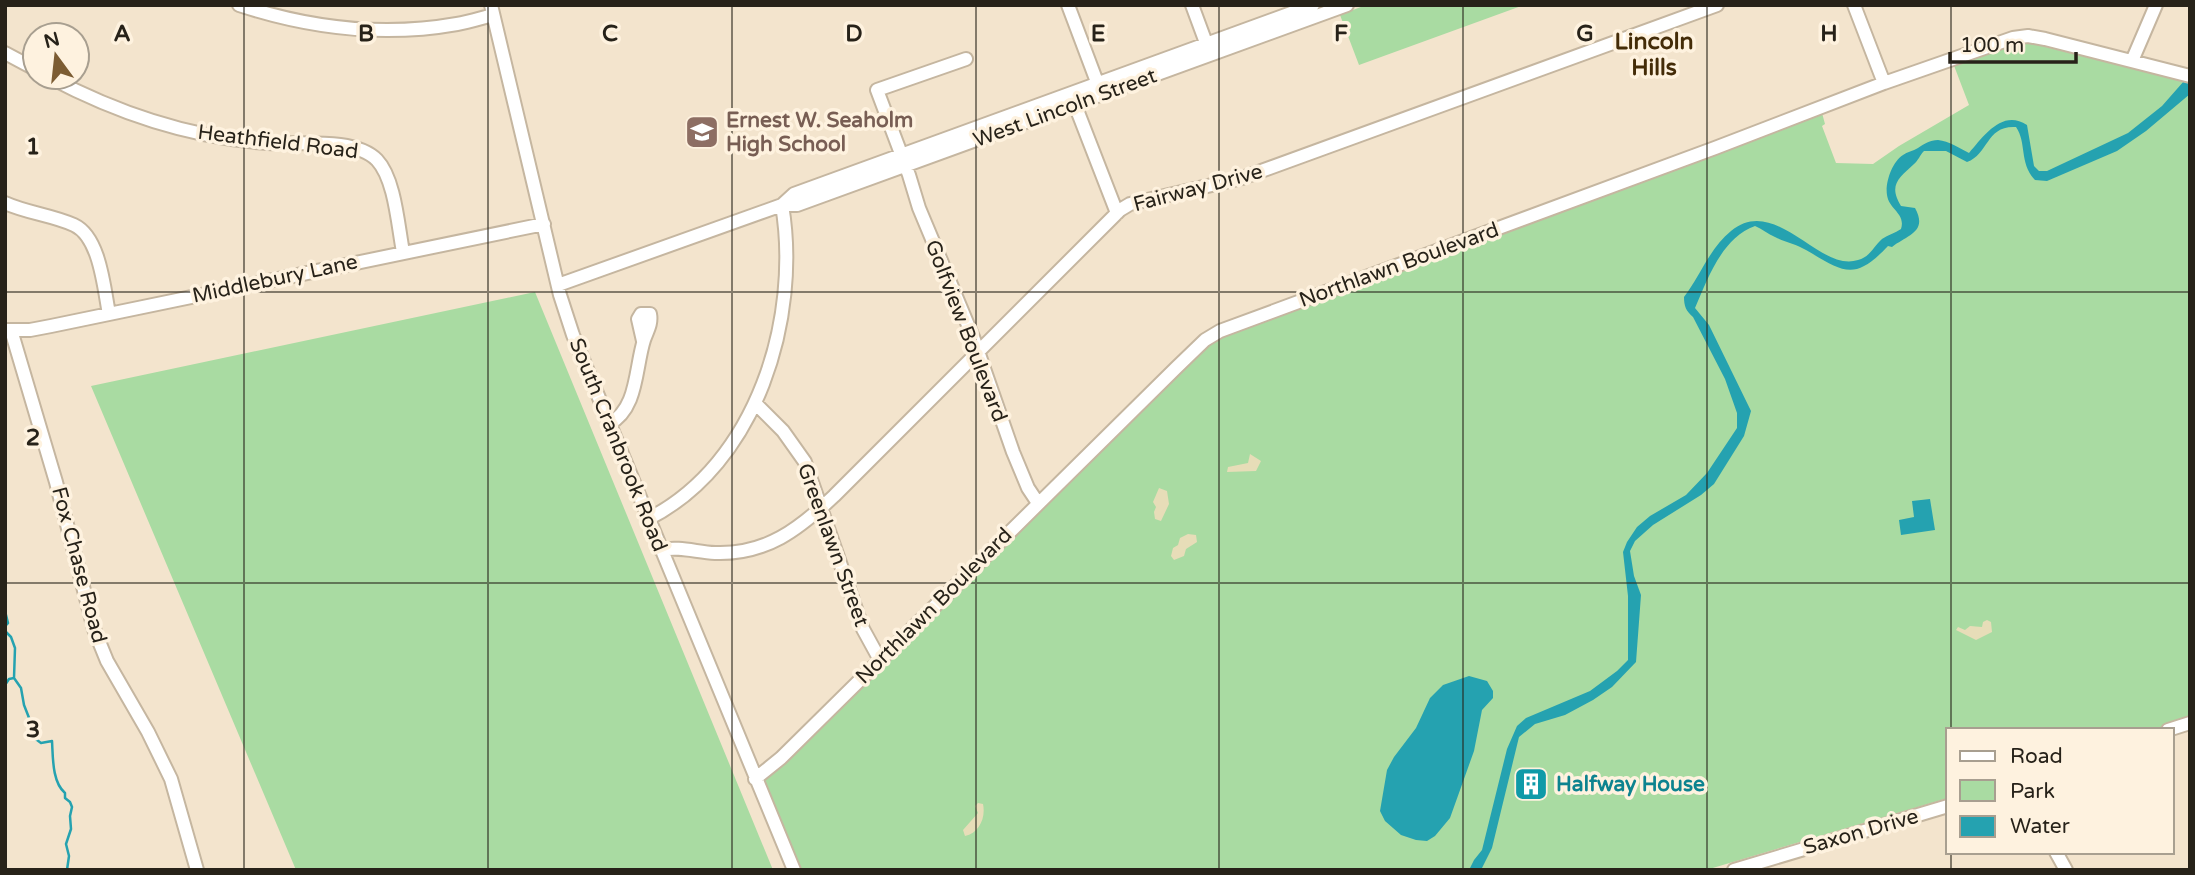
<svg xmlns="http://www.w3.org/2000/svg" width="2195" height="875" font-family="'Varela Round',sans-serif">
<style>
.green{fill:#a9dba2}
.sand{fill:#e7ddb8}
.water{fill:#25a2b0}
.lines{fill:none;stroke-linecap:round;stroke-linejoin:round}
.stream{stroke:#25a2b0;stroke-width:2.5}
.minor-casing{stroke:#c5b6a0;stroke-width:16}
.minor{stroke:#fff;stroke-width:12}
.grid{fill:none;stroke:#272219;stroke-width:2;stroke-opacity:0.55}
.labels{text-anchor:middle;dominant-baseline:central;stroke-width:7;stroke-linejoin:round;paint-order:stroke}
.street-label{font-size:21px;fill:#272219;stroke:#fef2df}
.education-label{font-size:21px;font-weight:bold;fill:#785e54;stroke:#fef2df;text-anchor:start}
.culture-label{font-size:21px;font-weight:bold;fill:#0d838f;stroke:#fef2df;text-anchor:start}
.neighbourhood-label{font-size:23px;font-weight:bold;fill:#442c08;stroke:#fef2df}
.grid-label{font-size:23px;text-anchor:middle;font-weight:bold;fill:#272219;stroke:#fef2df;stroke-width:7;stroke-linejoin:round;paint-order:stroke}
</style>
<rect width="100%" height="100%" fill="#f3e4cd"/>
<path class="green" d="M 1366,5 L 1524,5 L 1359,65 L 1340,15 Z
M 2026,42 L 2190,83 L 2190,726 L 2172,730 L 1948,730 L 1948,798 L 1706,870 L 798,870 L 760,777 L 1207,334 L 1822,113 L 1825,124 L 1822,126 L 1836,163 L 1873,164 L 1899,146 L 1969,105 L 1953,63 Z
M 535,292 L 773,870 L 296,870 L 91,386 Z"/>
<path class="sand" d="M 1250,454 L 1261,461 L 1256,471 L 1227,472 L 1228,467 L 1248,463 Z
M 1159,488 L 1167,491 L 1169,504 L 1161,521 L 1155,519 L 1154,512 L 1156,507 L 1153,502 Z
M 1188,534 L 1196,535 L 1197,542 L 1186,549 L 1184,556 L 1174,560 L 1171,556 L 1173,548 L 1178,545 L 1180,538 Z
M 1987,620 L 1991,622 L 1992,632 L 1976,640 L 1956,630 L 1958,627 L 1965,630 L 1970,626 L 1982,627 L 1983,622 Z
M 978,803 L 983,804 C 986,818 979,833 965,836 L 963,830 L 978,813 L 975,806 Z"/>
<path class="water" d="M 2184,81 L 2190,83 L 2190,94 L 2146,131 L 2117,151 L 2047,181 L 2035,180 C 2019,163 2027,143 2016,127 C 1986,125 1989,154 1967,162 L 1946,151 L 1924,151 C 1920,155 1918,161 1914,164 C 1899,178 1888,185 1901,206 L 1915,208 C 1928,232 1908,235 1892,247 L 1888,246 C 1854,282 1844,272 1806,250 C 1796,244 1785,242 1775,237 C 1768,234 1762,229 1755,226 C 1722,238 1708,278 1695,308 L 1709,325 L 1751,411 L 1744,436 L 1714,484 L 1701,495 L 1653,525 L 1635,541 L 1630,551 L 1634,576 L 1641,595 L 1636,662 L 1612,687 L 1593,700 L 1565,715 L 1535,724 L 1519,737 L 1492,848 L 1481,870 L 1469,870 L 1474,860 L 1482,850 L 1507,749 L 1517,726 L 1526,718 L 1590,691 L 1617,671 L 1628,660 L 1628,596 L 1623,552 L 1627,542 L 1637,527 L 1650,516 L 1686,495 L 1707,473 L 1737,428 L 1737,413 L 1725,379 L 1693,317 C 1686,311 1684,306 1684,297 C 1700,276 1710,248 1731,231 C 1776,194 1819,273 1858,260 C 1870,257 1873,247 1882,239 C 1888,235 1895,233 1901,229 C 1906,213 1889,210 1887,195 C 1885,183 1892,162 1903,155 C 1907,152 1913,151 1918,148 C 1924,144 1930,140 1938,140 C 1949,141 1959,148 1969,153 C 1984,136 2002,109 2027,125 L 2034,166 L 2039,171 L 2047,171 L 2128,133 L 2162,106 Z
M 1930,499 L 1935,530 L 1901,535 L 1899,520 L 1914,517 L 1912,501 Z
M 1469,676 L 1487,681 L 1493,691 L 1493,698 L 1482,710 L 1474,751 L 1450,818 L 1435,836 L 1427,841 L 1416,840 L 1401,835 L 1385,821 L 1380,811 L 1387,770 L 1394,757 L 1416,728 L 1430,698 L 1443,685 Z"/>
<g class="lines">
<path class="stream" d="M 5,611 L 8,623 L 5,626
M 5,631 L 11,637 L 15,648 L 14,678 L 21,688 L 24,705 L 33,728 L 33,737 L 41,743 L 52,741 C 53,757 52,782 65,793 L 65,798 L 70,802 L 72,807 L 70,816 L 71,829 L 66,844 L 69,856 L 67,870
M 5,685 L 9,679 L 14,678"/>
<g class="minor-casing">
<path id="minor" d="M 239,5 C 309,28 384,37 457,24 C 469,22 481,18 493,15
M 491,5 L 560,295 L 573,335 L 794,870
M 1068,5 L 1100,90
M 1192,5 L 1209,51
M 1854,5 L 1884,83
M 5,53 L 35,69
M 966,59 L 877,90 L 909,175 L 919,208 L 973,337 L 1013,452 L 1028,488 L 1038,503
M 2132,61 L 2156,5
M 49,77 C 117,113 190,138 268,143 C 298,145 355,137 377,160 C 395,179 398,226 403,252
M 1072,97 L 1117,213
M 5,203 C 27,213 52,215 74,225 C 100,237 104,288 109,314
M 782,205 L 794,194 L 1313,5
M 558,285 L 782,205 L 797,205 L 1347,5
M 5,330 L 30,330 L 51,326 L 544,224
M 11,330 L 56,482 L 94,629 L 107,661 L 148,732 L 171,779 L 197,870
M 755,403 L 783,431 L 805,462 L 863,629 L 880,660
M 609,424 C 638,409 635,368 644,340 C 647,331 652,324 650,314 L 641,314 L 638,319 L 643,341
M 648,519 C 757,464 801,318 782,205
M 661,550 C 679,546 696,552 715,553 C 766,555 799,529 834,496 L 1120,210 L 1130,204 L 1242,178 L 1717,5
M 2168,730 L 2190,723
M 755,779 L 781,758 L 1176,368 L 1205,340 L 1220,331 L 1715,148 L 1884,83 L 2013,38 L 2028,36 L 2045,39 L 2190,76
M 2056,852 L 2066,870
M 1734,870 L 1948,806"/>
</g>
<use href="#minor" class="minor"/>
</g>
<path class="grid" d="M 244,5 L 244,870M 488,5 L 488,870M 732,5 L 732,870M 976,5 L 976,870M 1219,5 L 1219,870M 1463,5 L 1463,870M 1707,5 L 1707,870M 1951,5 L 1951,730M 5,292 L 2190,292M 5,583 L 2190,583M 1951,852 L 1951,870"/>
<defs>
<g id="school-square" transform="scale(1.75)"><rect x="-9" y="-9" width="18" height="18" rx="4" fill="#8d6e63" stroke="#fef2df"/><path d="M0-5L7-2L0 1L-7-2ZM-4 1L0 2.5L4 1V4Q0 6-4 4Z" fill="#fff"/></g>
<g id="building-square" transform="scale(1.75)"><rect x="-9" y="-9" width="18" height="18" rx="4" fill="#0f9aa8" stroke="#fef2df"/><path d="M-4-6H4V6H1V3H-1V6H-4ZM-2.5-4.3h1.7v1.8h-1.7ZM.8-4.3h1.7v1.8H.8ZM-2.5-1h1.7V.8h-1.7ZM.8-1h1.7V.8H.8Z" fill="#fff"/></g>
</defs>
<g fill-rule="evenodd">
<use href="#school-square" x="702" y="132"/>
<use href="#building-square" x="1531" y="784"/>
</g>
<g class="labels">
<g class="street-label">
<text transform="translate(1065 108) rotate(-20)">West Lincoln Street</text>
<text transform="translate(278 142) rotate(7)">Heathfield Road</text>
<text transform="translate(1198 188) rotate(-15)">Fairway Drive</text>
<text transform="translate(1399 265) rotate(-20)">Northlawn Boulevard</text>
<text transform="translate(275 279) rotate(-12)">Middlebury Lane</text>
<text transform="translate(966 331) rotate(69)">Golfview Boulevard</text>
<text transform="translate(618 445) rotate(68)">South Cranbrook Road</text>
<text transform="translate(833 545) rotate(70)">Greenlawn Street</text>
<text transform="translate(79 565) rotate(75)">Fox Chase Road</text>
<text transform="translate(934 606) rotate(-45)">Northlawn Boulevard</text>
<text transform="translate(1861 832) rotate(-16)">Saxon Drive</text>
</g>
<g class="education-label">
<text x="726" y="120">Ernest W. Seaholm<tspan x="726" dy="24">High School</tspan></text>
</g>
<g class="culture-label">
<text x="1556" y="784">Halfway House</text>
</g>
<g class="neighbourhood-label">
<text x="1654" y="42">Lincoln<tspan x="1654" dy="26">Hills</tspan></text>
</g>
</g>
<g class="grid-label">
<text x="122" y="41">A</text>
<text x="366" y="41">B</text>
<text x="610" y="41">C</text>
<text x="854" y="41">D</text>
<text x="1098" y="41">E</text>
<text x="1341" y="41">F</text>
<text x="1585" y="41">G</text>
<text x="1829" y="41">H</text>
<text x="33" y="154">1</text>
<text x="33" y="445">2</text>
<text x="33" y="737">3</text>
</g>
<rect width="2195" height="875" fill="none" stroke="#272219" stroke-width="14"/>
<rect x="1946" y="728" width="228" height="126" fill="#fef2df" stroke="#a89f90" stroke-width="2"/>
<rect x="1960" y="751" width="35" height="10" fill="#ffffff" stroke="#a89f90" stroke-width="2"/>
<text x="2010" y="763" font-size="21" fill="#272219">Road</text>
<rect x="1960" y="780" width="35" height="21" fill="#a9dba2" stroke="#a89f90" stroke-width="2"/>
<text x="2010" y="798" font-size="21" fill="#272219">Park</text>
<rect x="1960" y="816" width="35" height="21" fill="#25a2b0" stroke="#a89f90" stroke-width="2"/>
<text x="2010" y="833" font-size="21" fill="#272219">Water</text>
<g transform="translate(56 56) rotate(345)"><circle r="33" fill="#fef2df" stroke="#a89f90" stroke-width="2"/>
<path d="M0-5L12 26L0 18L-12 26Z" fill="#7c5c32"/>
<text y="-10" font-size="19" font-weight="bold" text-anchor="middle" fill="#272219">N</text>
</g>
<path d="M1950 52v10h126v-10" fill="none" stroke="#272219" stroke-width="3.5"/>
<text x="1960" y="52" font-size="21" fill="#272219" stroke="#fef2df" stroke-width="5" paint-order="stroke">100 m</text>
</svg>
